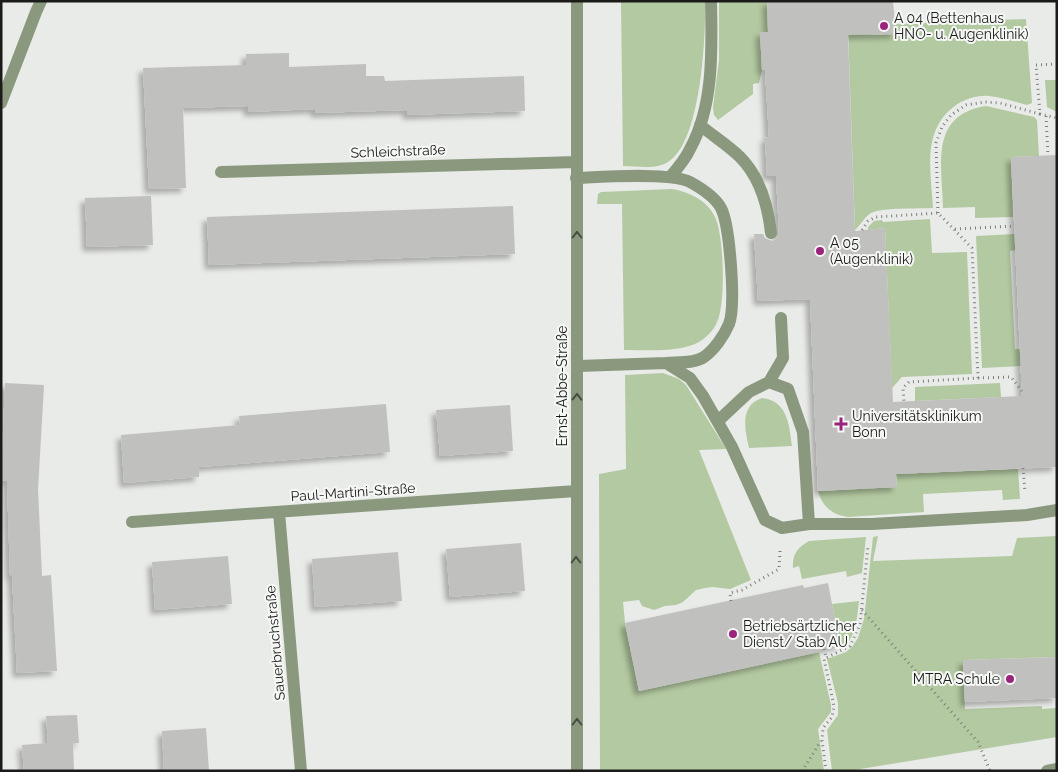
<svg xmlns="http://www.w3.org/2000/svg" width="1058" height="772" font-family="Raleway,sans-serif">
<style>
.green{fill:#b3c9a1}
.building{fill:#c0c1be;filter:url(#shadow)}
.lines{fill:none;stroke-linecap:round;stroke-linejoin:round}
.path{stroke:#7e7f7d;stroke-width:3;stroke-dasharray:1 4;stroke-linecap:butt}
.lane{stroke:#8a997e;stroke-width:12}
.street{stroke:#8a997e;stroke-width:12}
.oneway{stroke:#474d42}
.poi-dot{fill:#9b237c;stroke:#f6f8f5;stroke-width:2}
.labels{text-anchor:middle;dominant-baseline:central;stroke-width:4;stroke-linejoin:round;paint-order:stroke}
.poi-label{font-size:14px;fill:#1b1b1a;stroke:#f6f8f5;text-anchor:start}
.street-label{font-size:14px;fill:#1b1b1a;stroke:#f6f8f5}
</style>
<defs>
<filter id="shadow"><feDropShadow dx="-4.5" dy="4.5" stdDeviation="2.5" flood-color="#0004"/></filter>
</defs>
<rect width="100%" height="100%" fill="#e9ebe8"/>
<path class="green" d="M 621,1 L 705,1 C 706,36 701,143 668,162 C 656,170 637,166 623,166 Z
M 719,1 L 767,1 L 768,32 L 760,32 L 762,70 L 759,83 L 753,84 L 753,94 L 718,120 L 714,115 L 713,107 L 719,60 Z
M 1026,19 L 1032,103 L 1027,105 C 1015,102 1001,97 989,96 C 978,95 965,99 956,105 C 921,130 931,171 933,208 C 918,209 884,207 871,213 C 864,217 861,225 855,230 L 848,28 L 874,35 L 895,34 L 895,24 Z
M 1045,80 L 1057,80 L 1057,112 L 1047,107 Z
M 986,106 L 1034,117 L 1037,120 L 1039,156 L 1011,157 L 1013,217 L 975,218 L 975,207 L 943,208 C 942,165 929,115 986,106 Z
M 672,189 C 689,192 707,200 715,217 C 724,235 726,304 717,322 C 714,330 706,338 699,342 C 678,353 648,350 624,350 L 622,204 L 597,204 L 598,194 L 601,192 Z
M 930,219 L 932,253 L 967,252 L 972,374 L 902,377 L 892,388 L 885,228 L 868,230 L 868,227 L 874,221 L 882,220 L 883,222 Z
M 1015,234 L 1016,250 L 1010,251 L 1015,349 L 1020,349 L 1021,366 L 982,368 L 976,236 Z
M 663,373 L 679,379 L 686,385 L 726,449 L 699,450 L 751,580 L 730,589 L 712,587 L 705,588 L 696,590 L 683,602 L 676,605 L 665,606 L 654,610 L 642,606 L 639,600 L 623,602 L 625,623 L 639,691 L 819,652 L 831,705 L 831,712 L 818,729 L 824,771 L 600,771 L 599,474 L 626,469 L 625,375 Z
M 1000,383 L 1001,397 L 915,401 L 915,387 Z
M 762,398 C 788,401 789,425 792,446 L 749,448 C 745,430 739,406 762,398 Z
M 1018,469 L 1020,499 L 1003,500 L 1002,490 L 923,494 L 924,512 L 848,517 C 832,515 822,506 818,491 L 897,487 L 896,474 Z
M 878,536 L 873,561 L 1012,556 L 1017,538 L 1057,536 L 1057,657 L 963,660 L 965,709 L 1042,706 L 1042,709 L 1056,708 L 1057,705 L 1057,737 L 848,771 L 832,771 L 827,730 L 838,715 L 838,703 L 827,659 L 846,652 L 852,647 L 858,638 L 864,619 L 873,537 Z
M 866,537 L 862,573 L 847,577 L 846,571 L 802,579 L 799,566 L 793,568 C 792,554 798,547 809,541 Z
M 859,601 C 857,618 856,639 841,649 L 832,604 Z"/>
<path class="building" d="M 767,1 L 893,1 L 896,34 L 848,35 L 855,231 L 885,228 L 893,402 L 1022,396 L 1011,157 L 1057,155 L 1057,467 L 896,474 L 897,487 L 818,491 L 810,299 L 758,301 L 754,234 L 763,234 L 765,238 L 772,241 L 776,239 L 779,233 L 776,176 L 767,176 L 765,138 L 769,137 L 765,70 L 762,70 L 760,32 L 768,32 Z
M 289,53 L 289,67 L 366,64 L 366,76 L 384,76 L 385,81 L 524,76 L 525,111 L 407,115 L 407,110 L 315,113 L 315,109 L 248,112 L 248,106 L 183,108 L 186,188 L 149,189 L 143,68 L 246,65 L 246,54 Z
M 151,196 L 153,245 L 87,247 L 85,198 Z
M 513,206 L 515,254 L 209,265 L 207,217 Z
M 5,383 L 44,385 L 38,489 L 42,576 L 51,575 L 57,671 L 17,673 L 12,576 L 10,576 L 7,481 L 1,480 Z
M 386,404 L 390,452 L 199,467 L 199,477 L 124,483 L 121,435 L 240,425 L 239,416 Z
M 510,405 L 513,451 L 440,456 L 436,410 Z
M 521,543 L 525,591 L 450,597 L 446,549 Z
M 398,552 L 402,601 L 315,607 L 312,559 Z
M 228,556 L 232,604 L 155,610 L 152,562 Z
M 828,583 L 840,645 L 818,650 L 819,652 L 639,691 L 625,623 L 803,585 L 804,588 Z
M 1057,657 L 1057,698 L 965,702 L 963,660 Z
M 77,715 L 79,743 L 73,743 L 74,771 L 24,771 L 22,745 L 48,743 L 46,716 Z
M 206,728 L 209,771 L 164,771 L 162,731 Z"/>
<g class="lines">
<path class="path" d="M 1057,64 L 1036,65 L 1040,114 L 1057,118
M 1046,116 L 1048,155
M 938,213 L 936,143 L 942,127 L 951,115 L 966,105 L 985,102 L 1000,103 L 1040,114
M 955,229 L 1014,226
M 862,230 L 868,221 L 876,217 L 938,213 L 972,248 L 978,378 L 909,382 L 903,388 L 904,401
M 978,378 L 1011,377 L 1022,391
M 1023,468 L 1025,492
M 731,601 L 730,593 L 742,590 L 779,569 L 780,551
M 862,610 L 978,742 L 990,771
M 824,649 L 826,657
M 802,771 L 821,741
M 826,771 L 822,740 L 823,728 L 832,717 L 834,706 L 824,659 L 850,646 L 860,625 L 868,546"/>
<path class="lane" d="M 700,125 C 713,136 728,145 740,157 C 760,177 768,206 771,233
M 670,177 C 677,169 685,160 690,149 C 714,106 712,49 711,1
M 576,178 C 601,177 671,172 690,182 C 701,188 715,197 721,208 C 730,226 736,306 729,324 C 724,336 714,350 704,357 C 694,364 677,362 666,363
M 578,366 L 666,363 L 690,378 L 703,396 L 732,447 L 765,520 L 782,528 L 809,524 L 872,524 L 1027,515 L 1057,510
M 769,382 L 788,389 L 803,432 L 809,524
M 718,421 L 749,392 L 769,382 L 783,358 L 781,318"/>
<path class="street" d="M 577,1 L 577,771
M 1,103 L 36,12 L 41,1
M 221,172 L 576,162
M 279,512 L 301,771
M 132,522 L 576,491
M 1047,771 L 1057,769"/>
</g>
<defs><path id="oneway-chevron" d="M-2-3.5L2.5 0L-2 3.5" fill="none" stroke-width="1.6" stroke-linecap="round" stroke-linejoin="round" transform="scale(1.25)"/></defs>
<g class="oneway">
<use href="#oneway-chevron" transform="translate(577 235) rotate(-90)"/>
<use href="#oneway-chevron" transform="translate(577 397) rotate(-89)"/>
<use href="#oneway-chevron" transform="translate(576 560) rotate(-90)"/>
<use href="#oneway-chevron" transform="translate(577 722) rotate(-90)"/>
</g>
<g class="poi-dot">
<circle cx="884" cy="26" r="5"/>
<circle cx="820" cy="251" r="5"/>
<path d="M838.5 416.5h5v5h5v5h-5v5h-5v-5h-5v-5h5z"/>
<circle cx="733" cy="634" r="5"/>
<circle cx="1010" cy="679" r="5"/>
</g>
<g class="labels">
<g class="poi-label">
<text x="894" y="18">A 04 (Bettenhaus<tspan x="894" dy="16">HNO- u. Augenklinik)</tspan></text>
<text x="830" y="243">A 05<tspan x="830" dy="16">(Augenklinik)</tspan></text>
<text x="852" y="416">Universitätsklinikum<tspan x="852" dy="16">Bonn</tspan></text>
<text x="743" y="626">Betriebsärtzlicher<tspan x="743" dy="16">Dienst/ Stab AU</tspan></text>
<text x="1000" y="679" text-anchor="end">MTRA Schule</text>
</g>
<g class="street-label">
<text transform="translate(398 151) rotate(-2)">Schleichstraße</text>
<text transform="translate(562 386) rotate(-90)">Ernst-Abbe-Straße</text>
<text transform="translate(353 492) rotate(-4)">Paul-Martini-Straße</text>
<text transform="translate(275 643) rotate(-95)">Sauerbruchstraße</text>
</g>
</g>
<rect width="1058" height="772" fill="none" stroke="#1b1b1a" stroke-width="5"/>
</svg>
